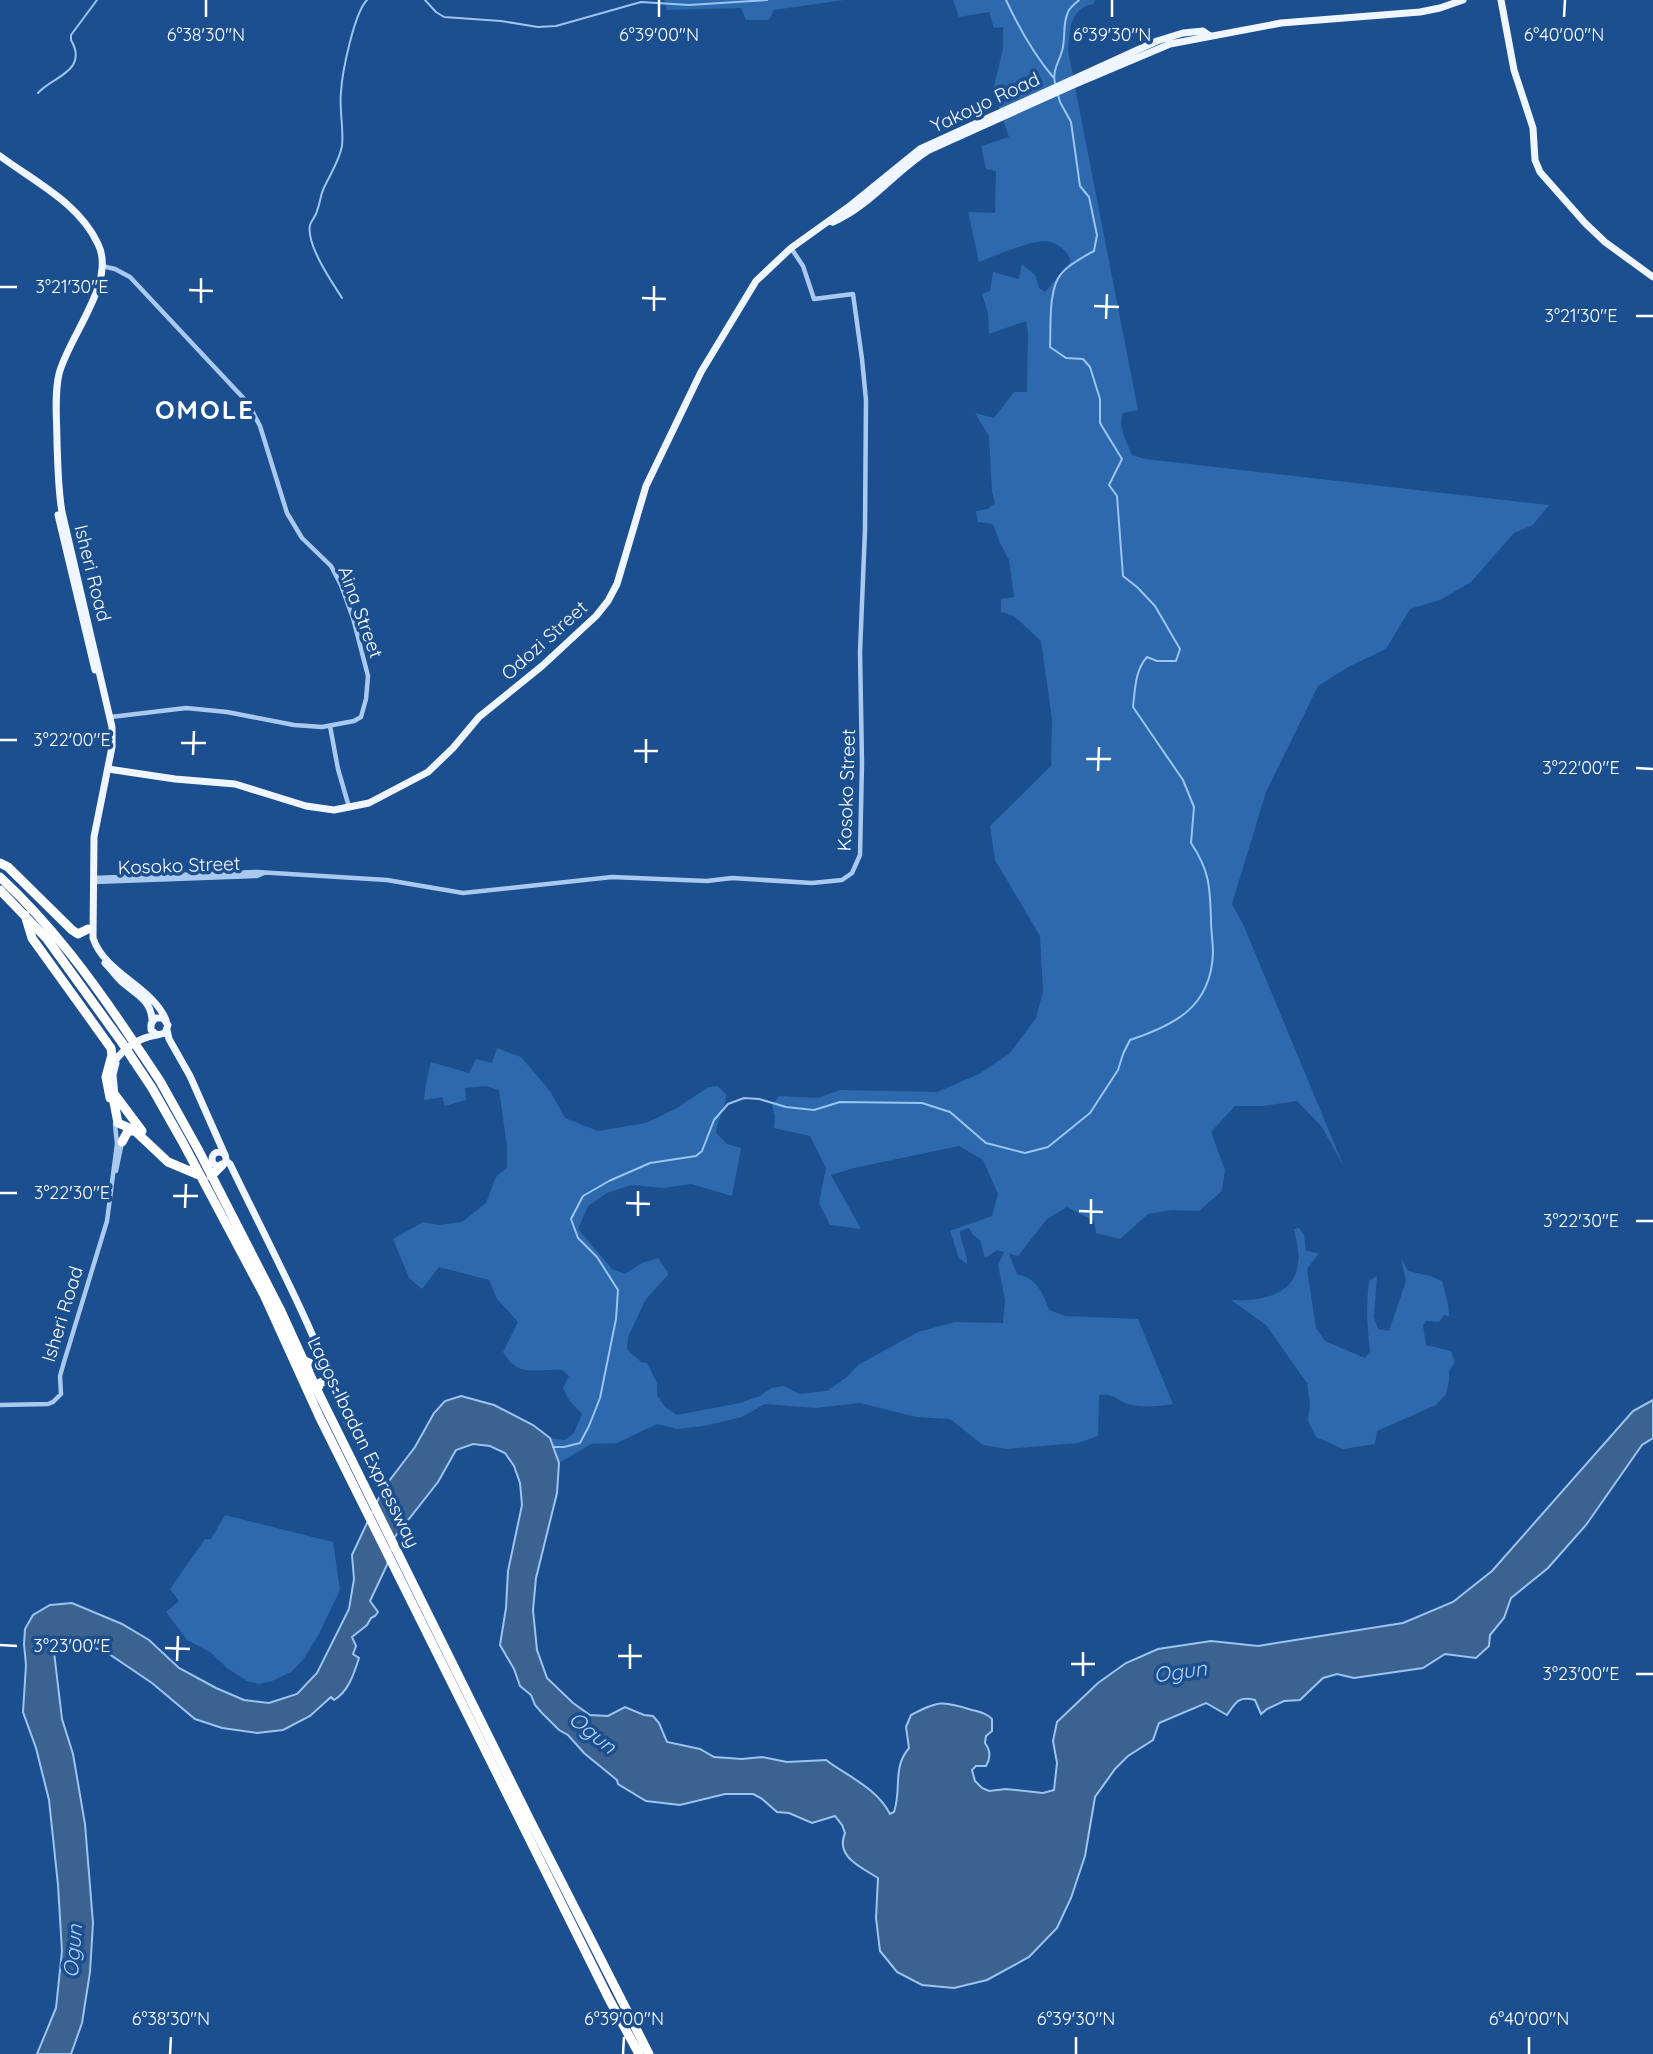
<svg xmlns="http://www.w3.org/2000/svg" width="1653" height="2054" font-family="Quicksand,sans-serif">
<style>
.green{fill:#2e69ad}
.water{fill:#3c6290;stroke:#9cc4f0;stroke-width:2}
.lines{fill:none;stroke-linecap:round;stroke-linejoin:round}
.stream{stroke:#9cc4f0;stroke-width:2}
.minor{stroke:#a9c9ee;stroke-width:4.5}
.major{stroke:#f0f6ff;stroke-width:7}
.highway{stroke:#fff;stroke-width:9}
.highway-bridge{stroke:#fff;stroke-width:9}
.ticks{fill:none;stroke:#fff;stroke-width:2.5}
.labels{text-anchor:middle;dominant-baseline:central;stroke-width:7;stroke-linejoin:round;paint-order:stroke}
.street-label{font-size:19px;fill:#fff;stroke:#1b4f8f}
.water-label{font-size:21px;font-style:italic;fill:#b5d3f5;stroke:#1b4f8f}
.district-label{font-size:26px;font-weight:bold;letter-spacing:2px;fill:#fff;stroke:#1b4f8f}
.ticks-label{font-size:18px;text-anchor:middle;fill:#fff;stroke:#1b4f8f;stroke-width:7;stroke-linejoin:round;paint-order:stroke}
</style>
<rect width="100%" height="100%" fill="#1b4f8f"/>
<path class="green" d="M 664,0 L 844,0 L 774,10 L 769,20 L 746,20 L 741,8 L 667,10 Z
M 953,0 L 1095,0 L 1093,4 C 1069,9 1070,30 1068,51 L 1138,410 L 1123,413 C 1117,426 1127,442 1132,455 L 1145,459 L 1549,505 L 1533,525 L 1514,533 L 1471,582 L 1440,600 L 1410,609 L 1386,649 L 1350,666 L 1318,686 L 1266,792 L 1232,904 L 1243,924 L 1344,1167 L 1322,1127 L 1297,1101 L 1263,1106 L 1235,1106 L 1211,1132 L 1225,1170 L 1222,1191 L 1199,1211 L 1172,1210 L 1148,1214 L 1120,1239 L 1096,1233 L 1094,1221 L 1067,1207 L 1047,1219 L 1018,1256 L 1009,1254 L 1017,1274 C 1037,1278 1043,1293 1049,1310 L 1065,1316 L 1138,1319 L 1173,1404 C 1159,1406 1146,1408 1132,1405 C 1117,1402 1117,1393 1099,1395 L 1098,1436 L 1078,1443 L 1007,1449 L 983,1445 L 950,1419 L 916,1417 L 860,1403 L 815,1408 L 765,1404 L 742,1417 L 704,1426 L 677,1429 L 657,1424 L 617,1443 L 591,1444 L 559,1463 L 550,1438 L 565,1440 L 574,1433 L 582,1414 L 569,1400 L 563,1388 L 569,1376 L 562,1370 C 535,1368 519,1379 503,1352 L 518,1322 L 497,1299 L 489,1280 L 439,1267 L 422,1289 L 409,1278 L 393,1239 L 423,1222 L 438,1225 L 462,1222 L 486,1203 L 496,1177 L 507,1167 L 507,1146 L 499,1090 L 486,1086 L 465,1088 L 466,1100 L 445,1106 L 442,1097 L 424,1100 L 426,1083 L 431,1062 L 469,1073 L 476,1059 L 492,1063 L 497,1048 L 521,1057 L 550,1091 L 565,1118 L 598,1131 L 646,1123 L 675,1109 L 709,1087 L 718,1086 L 727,1095 C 724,1109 718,1119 716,1133 L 727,1144 L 741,1148 L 732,1196 L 691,1184 L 664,1188 L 631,1185 L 607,1193 L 588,1206 L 578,1229 L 612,1269 L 625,1274 L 642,1263 L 658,1258 L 667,1271 L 668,1275 L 646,1299 L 628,1337 L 627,1349 L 641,1362 L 647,1363 L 657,1383 L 657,1395 L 665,1407 L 677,1415 L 740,1403 L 760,1396 L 771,1388 L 784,1386 L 799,1394 L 827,1391 L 847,1377 L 858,1365 L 918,1332 L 955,1322 L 1003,1323 L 1005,1300 L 998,1265 L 1004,1252 L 997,1250 L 985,1258 L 980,1240 L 973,1235 L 969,1228 L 960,1231 C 960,1243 968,1253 967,1264 L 959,1258 L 950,1231 L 992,1216 L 998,1194 L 983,1160 L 959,1146 L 854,1168 L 831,1175 L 861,1229 L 830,1225 L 819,1203 L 826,1168 L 810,1136 L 774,1128 L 775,1116 L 772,1105 L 779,1096 L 818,1098 L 840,1090 L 937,1092 L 979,1074 L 1010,1053 L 1036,1018 L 1043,991 L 1040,936 L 995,860 L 990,826 L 1051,766 L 1052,719 L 1041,641 L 1014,616 L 1001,612 L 1001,599 L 1014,597 L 1009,560 L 1000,543 L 993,524 L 978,522 L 976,511 L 988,509 L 995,503 L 992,492 L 989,436 L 975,413 L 994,418 L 1014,392 L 1027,392 L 1028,333 L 1026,321 L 989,334 L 988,313 L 982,294 L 990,291 L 993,272 L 1019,279 L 1022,264 L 1036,276 L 1039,288 L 1045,292 L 1071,261 C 1067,250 1057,242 1045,241 C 1030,241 994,256 979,262 L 968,212 L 995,213 L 996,171 L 986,169 L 981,146 L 1009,137 L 993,90 L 1003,49 L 1003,27 L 994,28 L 989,12 L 959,17 Z
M 1299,1228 L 1304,1235 L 1306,1251 L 1319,1253 L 1307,1269 L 1316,1328 L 1325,1341 L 1365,1358 L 1370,1351 C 1367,1327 1366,1305 1369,1281 L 1377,1276 L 1374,1317 L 1378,1329 L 1389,1331 L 1406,1281 L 1401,1258 L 1408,1271 L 1430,1276 L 1442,1281 L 1448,1304 L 1449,1316 L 1464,1320 L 1444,1315 L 1439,1322 L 1426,1321 L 1423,1325 L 1426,1345 L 1451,1351 L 1455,1362 L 1449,1371 L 1449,1381 L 1446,1394 L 1436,1405 L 1377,1431 L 1375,1444 L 1343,1449 L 1316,1437 L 1308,1421 L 1310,1404 L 1307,1383 L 1266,1325 L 1231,1300 C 1258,1301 1295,1297 1298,1263 C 1300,1253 1296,1239 1294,1229 Z
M 225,1515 L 333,1542 L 340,1590 L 319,1634 L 303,1660 L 291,1672 L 272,1681 L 259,1684 L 247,1681 L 227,1668 L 210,1652 L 187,1640 L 166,1612 L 179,1601 L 170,1589 L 205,1539 L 211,1539 Z"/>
<path class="water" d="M 461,1396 L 494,1405 L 533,1425 L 550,1438 L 559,1463 L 557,1493 L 536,1578 L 533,1610 L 537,1650 L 547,1678 L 573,1703 L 590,1715 L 608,1716 L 625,1707 L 644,1715 L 653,1716 L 659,1723 L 667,1742 L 700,1749 L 714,1757 L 742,1759 L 762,1757 L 787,1762 L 826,1760 C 847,1776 877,1788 890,1814 L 894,1812 C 902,1788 892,1768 909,1748 L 906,1727 L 911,1715 C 938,1701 942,1700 972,1710 C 980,1712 986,1713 992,1719 L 992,1731 L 986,1736 L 985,1743 C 991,1751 991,1758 986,1766 L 976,1766 L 972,1770 L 975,1781 L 982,1788 L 989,1791 L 1006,1789 L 1043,1793 L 1054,1790 L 1057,1763 L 1053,1741 L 1057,1722 L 1098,1683 L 1126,1663 L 1158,1649 L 1211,1641 L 1258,1646 L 1403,1623 L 1453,1602 L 1492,1571 L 1633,1411 L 1653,1400 L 1653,1438 L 1642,1445 L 1586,1525 L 1548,1568 L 1511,1598 L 1504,1618 L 1490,1635 L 1489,1646 L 1476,1658 L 1445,1654 L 1423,1668 L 1354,1678 L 1337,1674 L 1323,1678 L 1300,1700 L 1284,1701 L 1267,1709 L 1261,1714 L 1255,1700 C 1238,1696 1236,1702 1227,1715 L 1206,1703 L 1159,1723 L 1153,1740 L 1128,1756 L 1115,1769 L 1095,1797 L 1085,1856 L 1071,1898 L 1057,1928 L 1029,1957 L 987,1980 L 954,1988 L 922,1985 L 897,1972 L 880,1951 L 876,1918 L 878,1878 C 861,1867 835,1857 845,1833 L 842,1825 L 835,1816 L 812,1823 L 789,1813 L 777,1812 L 761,1798 L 753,1794 L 725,1794 L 680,1805 L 646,1801 L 618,1784 L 617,1780 L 584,1753 L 568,1735 L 559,1730 L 542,1713 L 535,1705 L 531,1695 L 520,1686 L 514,1669 L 500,1645 L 506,1608 L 508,1571 L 522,1505 L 520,1483 L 514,1466 L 505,1453 L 490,1446 L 473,1444 L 456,1450 L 438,1482 L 394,1538 L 387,1565 L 370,1601 L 378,1612 L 375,1616 L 371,1618 L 367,1625 L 352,1637 L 356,1646 L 353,1654 L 359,1658 C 354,1674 348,1692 334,1700 L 331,1697 L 310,1716 L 283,1730 L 257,1733 L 222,1728 L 195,1719 L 152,1683 L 106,1652 L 71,1639 L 58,1642 L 54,1652 L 62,1719 L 73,1754 L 85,1824 L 93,1923 L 90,1972 L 82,2023 L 71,2054 L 37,2054 L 56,2008 L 62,1951 L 58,1885 L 49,1800 L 36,1748 L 23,1712 L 26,1665 L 24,1644 L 25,1629 L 33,1615 L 50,1605 L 72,1603 L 122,1624 L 149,1640 L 179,1668 L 216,1688 L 244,1700 L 269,1703 L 297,1694 L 317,1673 L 349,1609 L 354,1579 L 352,1555 L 383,1489 L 415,1447 L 434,1413 L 445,1401 Z"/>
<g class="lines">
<path class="stream" d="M 425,0 L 436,12 L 444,17 L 501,21 L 538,27 L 556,26 L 641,2 L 689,5 L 767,0
M 1006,0 C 1019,28 1033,53 1053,77
M 1055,83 C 1052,71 1059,62 1062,51 C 1066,38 1062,25 1068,12 C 1070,7 1075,4 1079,0
M 38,93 C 52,77 89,71 71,40 L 71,35 L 97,0
M 342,298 C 332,282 306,245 310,225 C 311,221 316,216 317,211 C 320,204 320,197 323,190 C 329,176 339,162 342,146 C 344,128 339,110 341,92 C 342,73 354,13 367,0
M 553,1447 L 564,1447 L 580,1443 L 589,1426 L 600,1398 L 616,1319 L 618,1290 L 597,1257 L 578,1238 L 571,1219 L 583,1196 L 609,1181 L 650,1163 L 696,1156 L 702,1151 L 714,1120 L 728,1104 L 744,1098 L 759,1099 L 786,1107 L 814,1110 L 840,1102 L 922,1103 L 950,1112 L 986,1143 L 1025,1153 L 1048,1147 L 1090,1113 L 1118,1070 L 1123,1054 L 1130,1040 C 1175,1025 1211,1007 1213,953 C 1213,942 1211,931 1211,920 C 1210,888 1210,871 1191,843 L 1194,807 L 1183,780 L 1133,707 C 1135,690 1135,670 1147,657 L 1157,661 L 1176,661 L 1180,649 L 1155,606 L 1137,587 L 1123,576 L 1117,496 L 1109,485 L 1122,459 L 1100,423 L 1100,399 L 1090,367 L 1083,359 L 1066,358 L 1050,347 C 1051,328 1048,289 1061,274 C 1069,264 1083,257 1094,251 L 1097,235 L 1089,197 L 1080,186 L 1071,122 L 1060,102 L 1058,95"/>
<path class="minor" d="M 102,266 L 115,269 L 130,277 L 248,403 L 260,426 L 287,513 L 302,538 L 331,566 L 341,585 L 353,618 L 368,676 L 366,699 L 361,717 L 354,721 L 322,727 L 294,725 L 227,712 L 186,708 L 111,717
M 330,726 L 338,769 L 349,807
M 94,878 L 257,872 L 387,880 L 463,893 L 612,877 L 707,881 L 732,878 L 812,883 L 842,880 L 852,873 L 860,855 L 862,763 L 860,652 L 865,530 L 866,400 L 862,359 L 853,294 L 814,299 L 803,266 L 791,248
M 93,882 L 257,876 L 264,873
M 116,1171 L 122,1142
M 0,1405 L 48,1404 L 53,1402 L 61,1394 L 60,1376 L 64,1362 L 107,1221 L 117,1144 L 115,1124"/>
<path class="major" d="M 1501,0 L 1514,70 L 1533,128 L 1535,160 L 1540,172 L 1585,223 L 1605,242 L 1653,277
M 0,156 C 35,182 79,203 98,244 C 117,282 68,337 59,374 C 54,396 57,420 57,443 C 58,466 58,489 62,512 L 112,727 L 112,747 L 94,837 L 93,938 C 105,974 152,986 166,1020
M 833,222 C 870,206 895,171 929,150 L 1073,85 L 1170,44 L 1281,23 L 1420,12 L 1440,8 L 1463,0
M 58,515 L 95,670
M 108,769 L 175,779 L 235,784 L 306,806 L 334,810 L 369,803 L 428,772 L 453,748 L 479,717 L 542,666 L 596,616 L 608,601 L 617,584 L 646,486 L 701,372 L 756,281 L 791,248 L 851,205 L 920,149 L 1157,41 L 1183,33 L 1203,31 L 1210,36
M 105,963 C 111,969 115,975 121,981 C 135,994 151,999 152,1020
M 167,1030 L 169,1039 L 190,1076 L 225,1155
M 113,1065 C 118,1053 136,1040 148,1037 C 154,1035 159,1035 165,1033 L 168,1025 L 163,1018 L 155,1018 L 151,1024 L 151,1030 L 157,1035
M 115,1095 L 113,1075 L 116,1063
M212 1159a7 7 0 1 1 14 0a7 7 0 1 1-14 0Z
M 226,1161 L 230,1164 C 272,1251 318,1336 349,1427"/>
<path class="highway" d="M 0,863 L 8,867 L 72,930 L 78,934 L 88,929
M 0,877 C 51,924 93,981 131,1038
M 0,890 L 47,939 L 123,1044
M 25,915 L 32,938 L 111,1048 L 112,1055 L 106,1077 L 110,1098
M 142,1054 L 160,1081 L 199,1151 L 281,1311 L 317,1390 L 530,1820 L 649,2054
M 134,1061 L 152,1088 L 182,1141 L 264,1295 L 319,1416 L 609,1999 L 639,2054
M 112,1092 L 118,1123 L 134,1130 L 168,1162 L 199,1175
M 115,1095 L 142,1131
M 122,1142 L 128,1131 L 135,1131
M 211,1176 L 222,1165
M 305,1361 L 328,1372
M 317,1390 L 320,1383 L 331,1378"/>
<path class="highway-bridge" d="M 131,1038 L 142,1054
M 123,1044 L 134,1061"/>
</g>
<path class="ticks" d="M 206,17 L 206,0M 659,17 L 659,0M 1112,17 L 1112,0M 1564,17 L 1565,0M 0,287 L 17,287M 189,290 L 213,291M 642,298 L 666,299M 201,303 L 201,278M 1094,306 L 1119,307M 654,311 L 654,286M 1636,316 L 1653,316M 1106,319 L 1107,294M 0,740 L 17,740M 181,743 L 206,743M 634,751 L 658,751M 193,755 L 194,731M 1086,759 L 1111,759M 646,763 L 646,739M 1636,768 L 1653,769M 1098,771 L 1099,747M 0,1193 L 17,1193M 173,1196 L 198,1196M 626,1203 L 650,1204M 185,1208 L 186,1184M 1079,1211 L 1103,1212M 638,1216 L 638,1191M 1636,1221 L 1653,1221M 1091,1224 L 1091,1199M 0,1645 L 17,1646M 165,1648 L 190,1649M 618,1656 L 642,1656M 177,1661 L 178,1636M 1071,1664 L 1095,1664M 630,1669 L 630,1644M 1636,1674 L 1653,1674M 1083,1676 L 1083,1652M 170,2054 L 171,2037M 623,2054 L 624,2037M 1076,2054 L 1076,2037M 1529,2054 L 1529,2037"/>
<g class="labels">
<g class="street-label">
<text transform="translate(985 102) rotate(-25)">Yakoyo Road</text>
<text transform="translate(93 573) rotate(76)">Isheri Road</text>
<text transform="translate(361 612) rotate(70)">Aina Street</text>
<text transform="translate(544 640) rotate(-42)">Odozi Street</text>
<text transform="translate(846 790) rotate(-88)">Kosoko Street</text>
<text transform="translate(179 865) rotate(-2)">Kosoko Street</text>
<text transform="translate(62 1314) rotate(-73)">Isheri Road</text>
<text transform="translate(364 1442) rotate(64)">Lagos-Ibadan Expressway</text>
</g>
<g class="water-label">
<text transform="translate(1180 1671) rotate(-8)">Ogun</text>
<text transform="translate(593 1732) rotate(39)">Ogun</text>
<text transform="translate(72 1951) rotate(-85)">Ogun</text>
</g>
<g class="district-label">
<text x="205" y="409">OMOLE</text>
</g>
</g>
<g class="ticks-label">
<text x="206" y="41">6°38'30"N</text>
<text x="659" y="41">6°39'00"N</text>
<text x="1112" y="41">6°39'30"N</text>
<text x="1564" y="41">6°40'00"N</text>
<text x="72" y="293">3°21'30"E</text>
<text x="1581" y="322">3°21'30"E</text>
<text x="72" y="746">3°22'00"E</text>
<text x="1581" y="774">3°22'00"E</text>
<text x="72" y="1199">3°22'30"E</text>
<text x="1581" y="1227">3°22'30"E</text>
<text x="72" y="1652">3°23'00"E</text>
<text x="1581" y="1680">3°23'00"E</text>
<text x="171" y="2025">6°38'30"N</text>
<text x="624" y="2025">6°39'00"N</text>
<text x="1076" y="2025">6°39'30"N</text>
<text x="1529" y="2025">6°40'00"N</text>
</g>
</svg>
